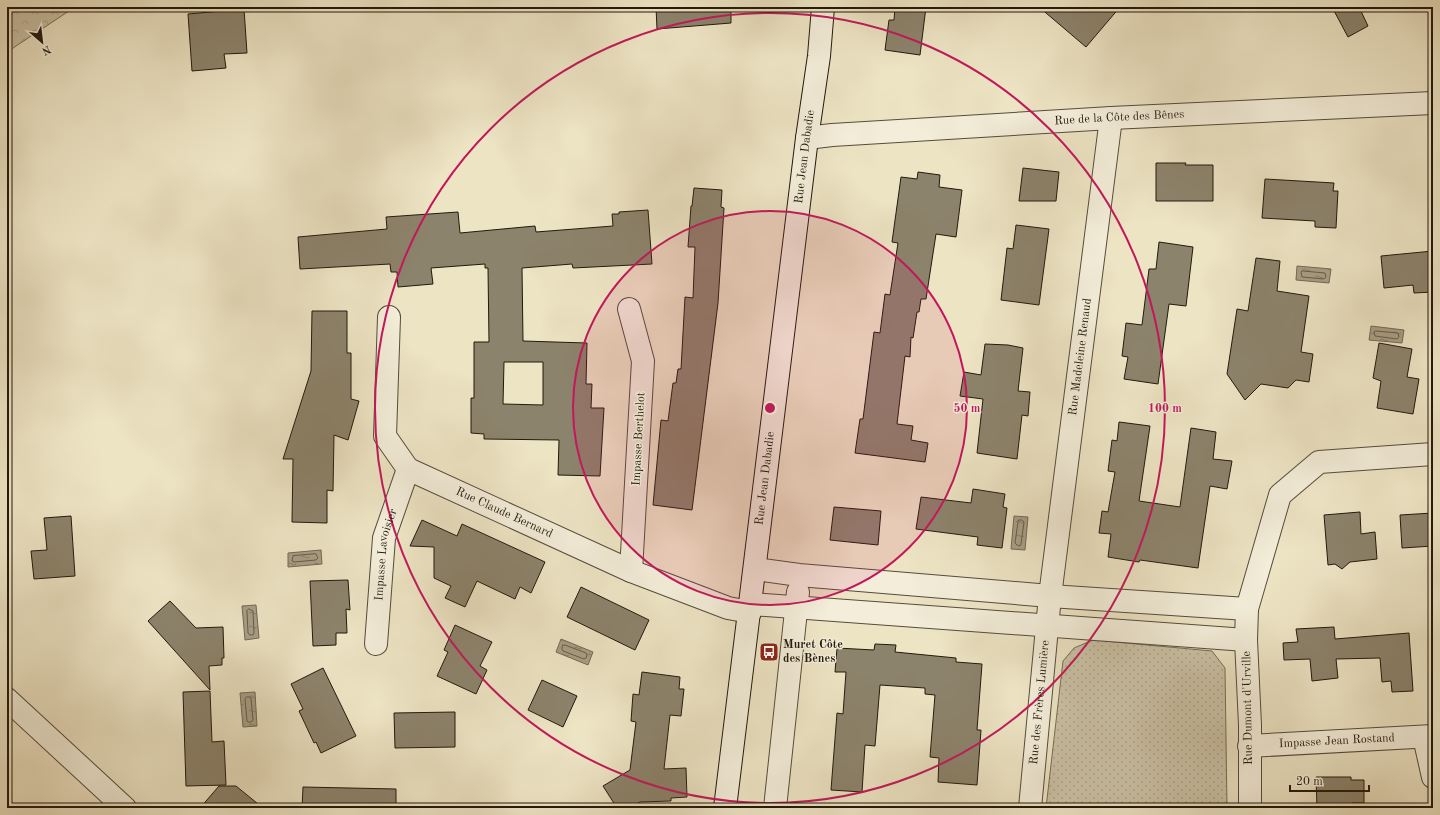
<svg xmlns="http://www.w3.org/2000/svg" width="1440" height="815" font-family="'Old Standard TT',serif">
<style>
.grass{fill:url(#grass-dots);stroke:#766d59}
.forest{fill:url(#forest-crowns);stroke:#766d59}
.water{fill:url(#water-ripples);stroke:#726956}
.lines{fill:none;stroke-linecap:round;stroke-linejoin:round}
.shore{stroke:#655c4a;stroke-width:1}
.building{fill:#8c836c;stroke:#22190d;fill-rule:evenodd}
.street-casing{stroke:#554c3b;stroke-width:24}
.secondary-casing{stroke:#22190d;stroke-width:24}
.street{stroke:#f3edd9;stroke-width:22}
.secondary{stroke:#f3edd9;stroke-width:22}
.ring{fill:none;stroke:#c2185b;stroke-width:2}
.labels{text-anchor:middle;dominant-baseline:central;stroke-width:3;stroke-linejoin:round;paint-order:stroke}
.street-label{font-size:12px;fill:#22190d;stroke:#f3edd9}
.poi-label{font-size:12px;font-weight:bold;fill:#22190d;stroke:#f3edd9;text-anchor:start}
.centre{fill:#c2185b;stroke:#f3edd9;stroke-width:2}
.ring-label{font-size:12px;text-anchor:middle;font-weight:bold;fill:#c2185b;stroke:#f3edd9;stroke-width:3;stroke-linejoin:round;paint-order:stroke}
</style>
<defs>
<pattern id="grass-dots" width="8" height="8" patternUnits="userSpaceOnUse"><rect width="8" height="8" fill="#cac1a5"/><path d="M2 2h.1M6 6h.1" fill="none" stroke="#ada58d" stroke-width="1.8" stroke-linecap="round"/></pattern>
<pattern id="forest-crowns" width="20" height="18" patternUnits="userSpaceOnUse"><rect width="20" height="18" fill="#cac1a5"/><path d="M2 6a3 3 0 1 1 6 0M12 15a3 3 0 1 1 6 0" fill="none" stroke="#ada58d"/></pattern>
<pattern id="water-ripples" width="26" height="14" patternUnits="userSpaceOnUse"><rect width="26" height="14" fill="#a89f86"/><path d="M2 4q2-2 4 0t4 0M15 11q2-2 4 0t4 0" fill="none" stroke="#88816c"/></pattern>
</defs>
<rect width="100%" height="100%" fill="#ede4c4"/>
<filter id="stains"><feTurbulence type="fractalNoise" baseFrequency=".005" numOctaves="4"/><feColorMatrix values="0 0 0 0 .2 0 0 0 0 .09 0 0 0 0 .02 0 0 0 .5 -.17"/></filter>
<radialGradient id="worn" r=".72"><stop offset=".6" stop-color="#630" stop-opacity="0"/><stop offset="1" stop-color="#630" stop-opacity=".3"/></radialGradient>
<path class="grass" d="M 1093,640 L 1212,651 L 1225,668 L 1227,808 L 1046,808 L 1063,661 L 1074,648 Z"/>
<path class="forest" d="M 7,7 L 75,7 L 7,52 Z"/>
<path class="water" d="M 1297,266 L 1331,269 L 1329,283 L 1296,280 Z
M 1371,326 L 1404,330 L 1402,343 L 1369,340 Z
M 1014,516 L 1028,517 L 1025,550 L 1011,549 Z
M 321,550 L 322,564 L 288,567 L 288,553 Z
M 256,605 L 259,638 L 245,640 L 242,606 Z
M 561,639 L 593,652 L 588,665 L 556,652 Z
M 255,692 L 257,726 L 243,727 L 240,693 Z"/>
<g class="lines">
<path class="shore" d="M 1303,271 L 1325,273 L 1326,277 L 1324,279 L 1302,277 L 1301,272 Z
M 1376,331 L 1398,333 L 1399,337 L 1397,339 L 1375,336 L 1374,332 Z
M 1019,520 L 1022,520 L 1024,522 L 1021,544 L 1020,546 L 1017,545 L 1015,543 L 1018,522 Z
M 316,554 L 318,558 L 316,560 L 294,562 L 292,561 L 293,556 Z
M 249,609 L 253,611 L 254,633 L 253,635 L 250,635 L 248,633 L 247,611 Z
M 563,645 L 565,645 L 586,653 L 587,655 L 586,658 L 584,659 L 563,651 L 562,649 Z
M 247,697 L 250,697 L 251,698 L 253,720 L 251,722 L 248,722 L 247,721 L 245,699 Z"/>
</g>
<path class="building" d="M 656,7 L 731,7 L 731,23 L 657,29 Z
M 895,7 L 926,7 L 920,55 L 885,50 L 889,20 L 894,20 Z
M 1039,7 L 1120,7 L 1086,47 Z
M 1332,7 L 1359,7 L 1368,26 L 1348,37 Z
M 244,9 L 247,53 L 224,54 L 226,68 L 192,71 L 188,14 Z
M 1156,163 L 1186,163 L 1185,165 L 1213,165 L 1213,201 L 1156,201 Z
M 1023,168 L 1059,172 L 1056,201 L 1019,201 Z
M 918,172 L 940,175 L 939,187 L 962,190 L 956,237 L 936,234 L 926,299 L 921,299 L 919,312 L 917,312 L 913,338 L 911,337 L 910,357 L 905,356 L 897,424 L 913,426 L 911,440 L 928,443 L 925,462 L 855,453 L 860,419 L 863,419 L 874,332 L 880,333 L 885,294 L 890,295 L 898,243 L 892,242 L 901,177 L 917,179 Z
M 1265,179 L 1334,183 L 1333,191 L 1338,191 L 1336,228 L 1315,227 L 1315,221 L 1262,218 Z
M 694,188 L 722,190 L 721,207 L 724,208 L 718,303 L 692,510 L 653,505 L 661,420 L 668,421 L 673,383 L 676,383 L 678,369 L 681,369 L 685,297 L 693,298 L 695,247 L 688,247 L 691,206 L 692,206 Z
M 648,210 L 652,264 L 573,268 L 572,264 L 522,268 L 523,341 L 587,343 L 586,384 L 592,384 L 591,408 L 604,408 L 600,476 L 558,475 L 559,440 L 484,439 L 484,434 L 471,433 L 471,398 L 474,398 L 474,342 L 489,342 L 488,268 L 485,268 L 485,264 L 431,268 L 433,284 L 398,287 L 397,272 L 391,272 L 390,264 L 300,269 L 298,237 L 387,229 L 386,217 L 458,212 L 460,233 L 535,226 L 536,232 L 613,226 L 612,214 L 619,214 L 619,212 ZM 504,362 L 543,362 L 543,405 L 503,404 Z
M 1016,225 L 1049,229 L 1039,305 L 1001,300 L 1007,248 L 1013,249 Z
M 1159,242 L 1193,247 L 1186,306 L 1169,304 L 1158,384 L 1124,379 L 1128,357 L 1122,356 L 1126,323 L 1142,325 L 1149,269 L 1156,269 Z
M 1433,251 L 1433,292 L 1414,293 L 1413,285 L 1384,288 L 1381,256 Z
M 1256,258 L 1280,261 L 1277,291 L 1309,296 L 1301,352 L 1313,354 L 1309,382 L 1296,380 L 1288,388 L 1261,384 L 1245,400 L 1227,374 L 1237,309 L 1248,311 Z
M 312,311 L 347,311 L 347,353 L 351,353 L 351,399 L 359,401 L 348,440 L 334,435 L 333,491 L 327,490 L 327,523 L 292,522 L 293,459 L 283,459 L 311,371 Z
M 1379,343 L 1412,349 L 1407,377 L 1419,379 L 1413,414 L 1377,408 L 1381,381 L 1373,378 Z
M 985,344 L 1008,345 L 1023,348 L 1018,391 L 1030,392 L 1028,416 L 1022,415 L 1017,459 L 977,453 L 983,399 L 960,396 L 964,372 L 981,375 Z
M 1119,422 L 1150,426 L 1139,501 L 1180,507 L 1191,428 L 1216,432 L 1213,459 L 1232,461 L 1227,489 L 1210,486 L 1198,568 L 1140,560 L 1139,562 L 1108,557 L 1111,534 L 1099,533 L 1102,511 L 1108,512 L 1115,472 L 1108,471 L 1112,440 L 1117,441 Z
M 973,489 L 1005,494 L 1003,507 L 1007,508 L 1002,548 L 977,545 L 978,537 L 916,529 L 921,497 L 971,503 Z
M 834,507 L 881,511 L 878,545 L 830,540 Z
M 1360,512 L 1361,534 L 1375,532 L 1377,559 L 1350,562 L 1342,569 L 1335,564 L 1328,565 L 1324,515 Z
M 1433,513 L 1433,546 L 1402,548 L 1400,515 Z
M 71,516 L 75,576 L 34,579 L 31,551 L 47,550 L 44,518 Z
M 422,520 L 457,536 L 462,524 L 545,562 L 531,593 L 520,587 L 515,599 L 477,581 L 465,607 L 445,598 L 451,586 L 434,578 L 434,547 L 410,546 Z
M 348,580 L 350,610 L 346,609 L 347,633 L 336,633 L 336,645 L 313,646 L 310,581 Z
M 581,587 L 649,620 L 635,650 L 567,617 Z
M 170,601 L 196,628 L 223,627 L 224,658 L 222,658 L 222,665 L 209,666 L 210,690 L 148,621 Z
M 455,625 L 492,642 L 480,666 L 487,670 L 476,694 L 437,676 L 448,652 L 444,650 Z
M 1334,627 L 1335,639 L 1409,633 L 1413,691 L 1392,692 L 1391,681 L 1382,682 L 1380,658 L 1336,659 L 1338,678 L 1312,681 L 1310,659 L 1284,660 L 1283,643 L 1298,642 L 1296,629 Z
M 875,644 L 896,645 L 895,652 L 956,658 L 956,662 L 982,664 L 977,730 L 981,730 L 977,785 L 938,782 L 939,758 L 930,757 L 935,695 L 925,694 L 925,688 L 880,685 L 875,746 L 865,745 L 862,792 L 831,790 L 837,713 L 843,714 L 846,672 L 835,672 L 837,648 L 874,650 Z
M 323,668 L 356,736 L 321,753 L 316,742 L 314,743 L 299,711 L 303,709 L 291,684 Z
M 642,672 L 680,677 L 679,689 L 684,689 L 681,716 L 670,715 L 664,769 L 686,768 L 687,797 L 671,798 L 671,801 L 640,802 L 629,808 L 617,808 L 603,786 L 630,770 L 636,722 L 631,721 L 633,694 L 639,695 Z
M 542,680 L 577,696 L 563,727 L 528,710 Z
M 210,691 L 212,742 L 224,741 L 226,785 L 186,786 L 183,692 Z
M 455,712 L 455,747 L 395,748 L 394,713 Z
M 1316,777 L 1351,777 L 1351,780 L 1364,780 L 1364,803 L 1352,803 L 1352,808 L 1317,808 Z
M 219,786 L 236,786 L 263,808 L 200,808 Z
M 303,787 L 396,789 L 396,808 L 302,808 Z"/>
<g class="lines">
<g class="street-casing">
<g id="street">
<path id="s1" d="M 807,138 L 832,135 L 1111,118 L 1433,103"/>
<path d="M 629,309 L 643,361 L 631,571"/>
<path id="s2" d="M 389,317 L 385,436 L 408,469 L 631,571 L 728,608 L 750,612"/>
<path d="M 755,569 L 799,575 L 1050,596 L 1247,609"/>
<path d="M 751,604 L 1246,640"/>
<path id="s3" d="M 376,644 L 384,538 L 408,469"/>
<path d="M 7,699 L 125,808"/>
<path d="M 1424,737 L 1433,777"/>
<path id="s4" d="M 1249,746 L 1433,736"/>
<path d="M 775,808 L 798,592"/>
<path id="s5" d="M 1030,808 L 1050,596 L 1111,118"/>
<path d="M 1250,808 L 1250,725 L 1246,640 L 1247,609 L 1280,495 L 1319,462 L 1433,454"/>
</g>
</g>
<g class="secondary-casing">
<g id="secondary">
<path id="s6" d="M 725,808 L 807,138 L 819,56 L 823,7"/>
</g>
</g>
<use href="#street" class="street"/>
<use href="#secondary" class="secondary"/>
</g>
<circle cx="770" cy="408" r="197" fill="#c2185b" fill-opacity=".12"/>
<g class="ring">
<circle cx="770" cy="408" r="197"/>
<circle cx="770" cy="408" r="395"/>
</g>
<defs>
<g id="bus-square" transform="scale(1)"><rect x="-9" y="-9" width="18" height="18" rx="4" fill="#8f2418" stroke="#f3edd9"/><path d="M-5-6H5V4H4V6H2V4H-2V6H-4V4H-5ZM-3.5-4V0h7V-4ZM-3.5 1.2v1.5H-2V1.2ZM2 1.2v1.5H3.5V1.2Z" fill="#fff"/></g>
</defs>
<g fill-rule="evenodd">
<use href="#bus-square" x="769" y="652"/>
</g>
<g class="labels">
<g class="street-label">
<text stroke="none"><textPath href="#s1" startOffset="313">Rue de la Côte des Bênes</textPath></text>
<text stroke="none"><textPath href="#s6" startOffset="656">Rue Jean Dabadie</textPath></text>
<text stroke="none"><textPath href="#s5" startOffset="454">Rue Madeleine Renaud</textPath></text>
<text transform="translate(639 439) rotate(-87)">Impasse Berthelot</text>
<text stroke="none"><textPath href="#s6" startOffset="332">Rue Jean Dabadie</textPath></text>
<text stroke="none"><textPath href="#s2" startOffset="265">Rue Claude Bernard</textPath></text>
<text stroke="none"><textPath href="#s3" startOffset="90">Impasse Lavoisier</textPath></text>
<text stroke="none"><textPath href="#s5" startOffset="106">Rue des Frères Lumière</textPath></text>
<text transform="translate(1248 708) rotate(-91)">Rue Dumont d'Urville</text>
<text stroke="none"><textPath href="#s4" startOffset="88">Impasse Jean Rostand</textPath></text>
</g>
<g class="poi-label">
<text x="783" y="645">Muret Côte<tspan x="783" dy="14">des Bènes</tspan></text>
</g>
</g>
<circle cx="770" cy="408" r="6" class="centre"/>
<g class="ring-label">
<text x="967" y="412">50 m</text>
<text x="1165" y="412">100 m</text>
</g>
<rect width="1440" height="815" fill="none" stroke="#ede4c4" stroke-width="24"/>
<rect x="8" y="8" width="1424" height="799" fill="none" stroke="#22190d" stroke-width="2"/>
<rect x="12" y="12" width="1416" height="791" fill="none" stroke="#22190d"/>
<g transform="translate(42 42) rotate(152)" stroke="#f3edd9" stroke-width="3" paint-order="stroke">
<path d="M0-3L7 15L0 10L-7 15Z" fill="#22190d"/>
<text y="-6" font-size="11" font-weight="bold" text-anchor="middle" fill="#22190d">N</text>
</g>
<path d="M1290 785v6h79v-6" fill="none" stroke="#22190d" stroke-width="2"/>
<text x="1296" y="785" font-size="12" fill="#22190d" stroke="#f3edd9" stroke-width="3" paint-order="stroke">20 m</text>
<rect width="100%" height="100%" filter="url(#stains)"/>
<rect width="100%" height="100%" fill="url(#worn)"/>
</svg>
